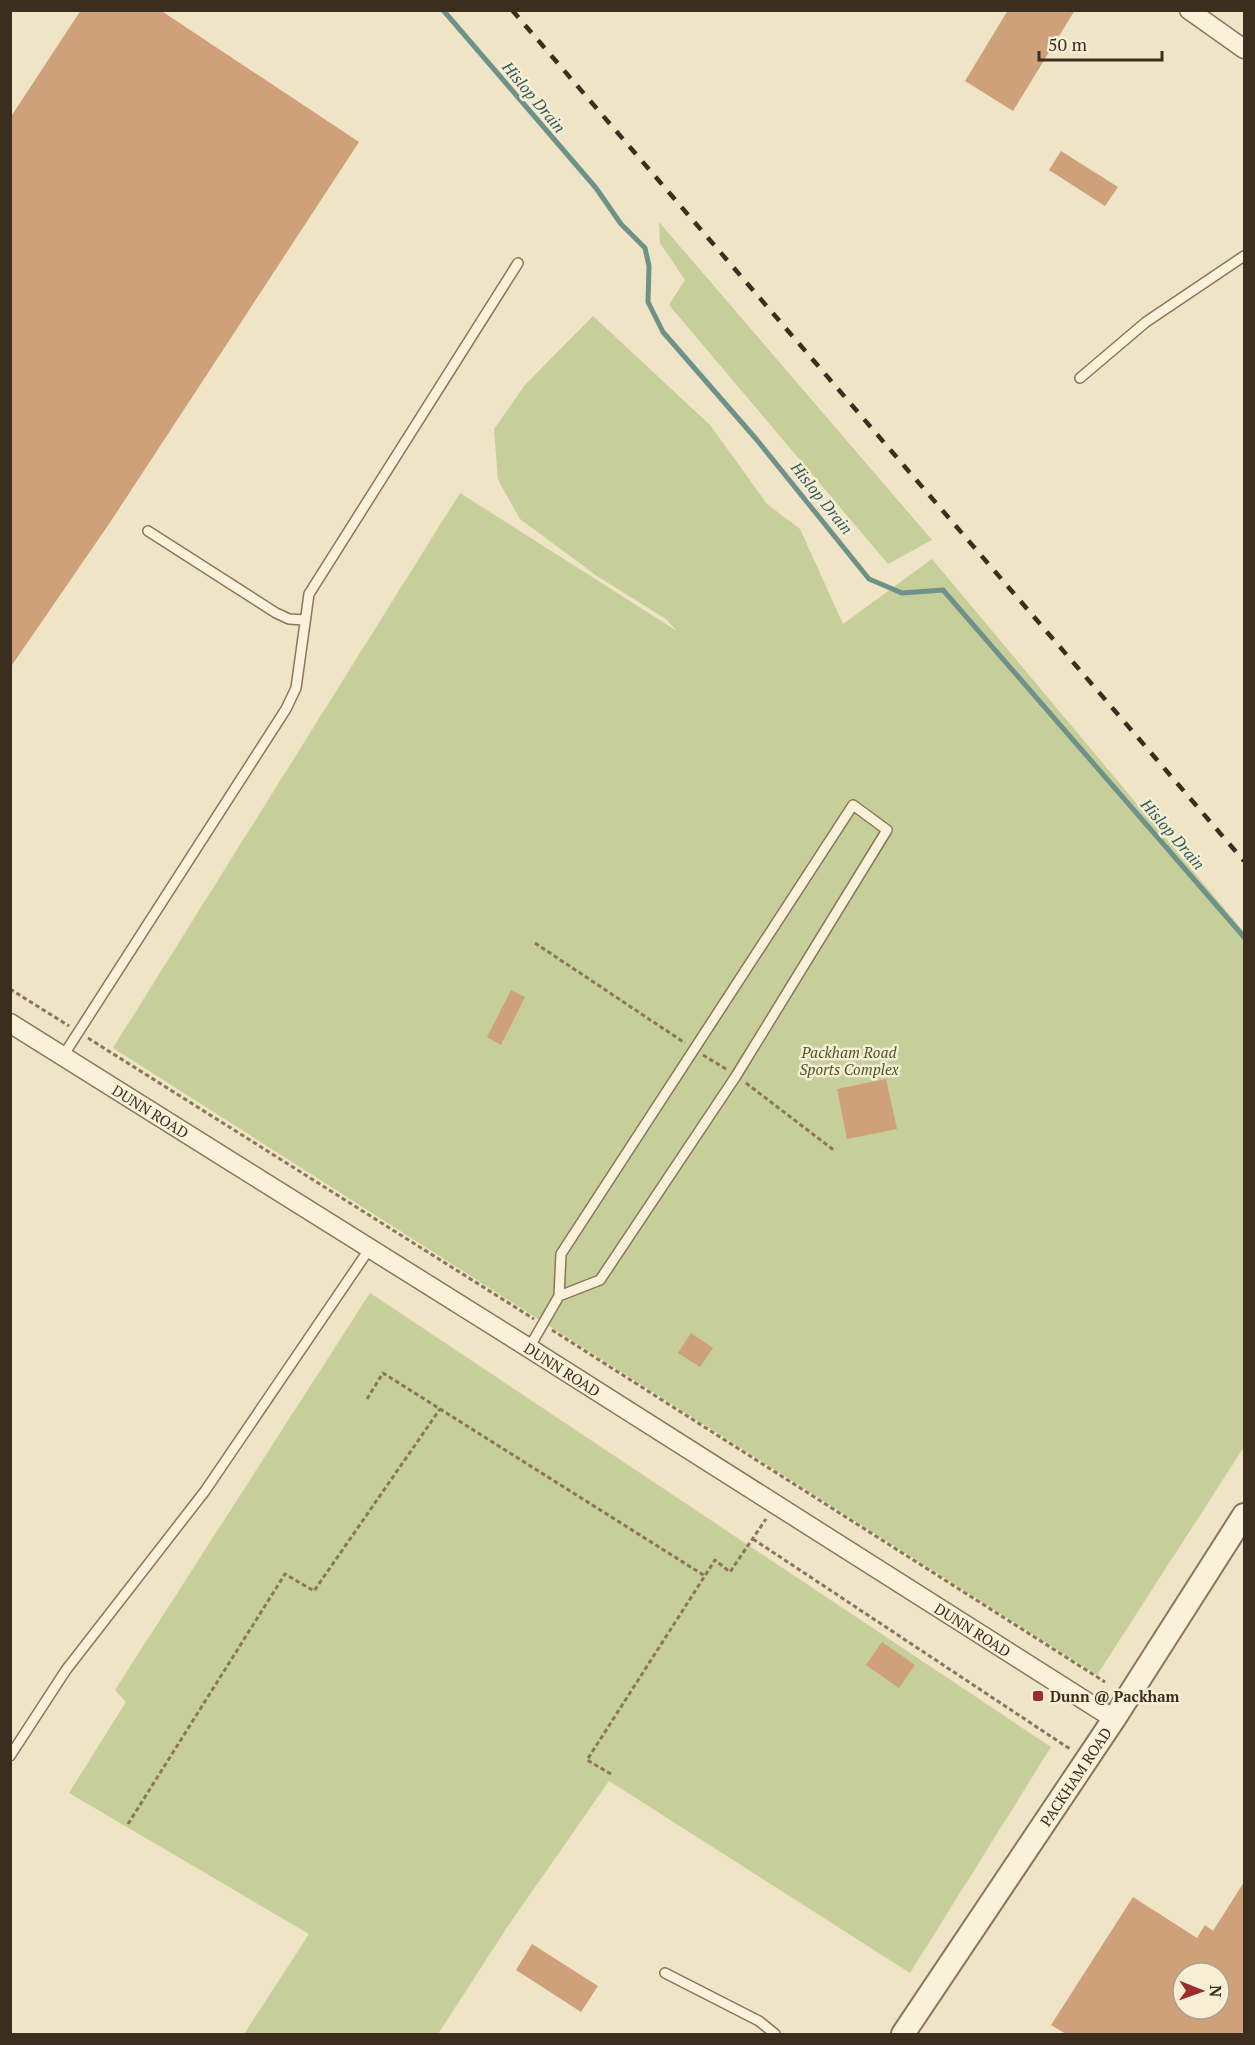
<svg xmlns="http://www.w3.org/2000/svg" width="1255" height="2045" font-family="'PT Serif',serif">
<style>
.green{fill:#c6ce99}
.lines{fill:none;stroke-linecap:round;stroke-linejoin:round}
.stream{stroke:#6e928a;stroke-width:5}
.building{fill:#cea17b;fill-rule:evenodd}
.service-casing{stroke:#8b765b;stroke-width:12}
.minor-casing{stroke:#8b765b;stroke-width:21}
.tertiary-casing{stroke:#8b765b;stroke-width:26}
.path{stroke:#8b765b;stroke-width:3;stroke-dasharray:4.5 3;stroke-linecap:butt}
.service{stroke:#faf1da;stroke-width:9}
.minor{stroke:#faf1da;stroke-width:18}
.tertiary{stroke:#faf1da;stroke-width:22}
.rail{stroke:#3b2e1f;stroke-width:4.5;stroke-dasharray:10 10;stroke-linecap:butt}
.poi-dot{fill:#9c2d2a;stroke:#f7eed6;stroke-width:2}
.labels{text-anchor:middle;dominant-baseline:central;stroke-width:5;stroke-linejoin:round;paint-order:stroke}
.park-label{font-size:15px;font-style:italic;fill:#4a5825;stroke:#f7eed6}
.street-label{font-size:15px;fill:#3b2e1f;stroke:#f7eed6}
.poi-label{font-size:15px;font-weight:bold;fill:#3b2e1f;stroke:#f7eed6;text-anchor:start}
.water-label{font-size:16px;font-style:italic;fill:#2e5b5a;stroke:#f7eed6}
</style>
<rect width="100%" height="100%" fill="#efe4c6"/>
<path class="green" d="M 659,222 L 932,540 L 888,564 L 669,305 L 685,280 L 660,243 Z
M 593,316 L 710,425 L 767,504 L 800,529 L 843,624 L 932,559 L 1244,932 L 1244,1447 L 1097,1675 L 113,1048 L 460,493 L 677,631 L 666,619 L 597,576 L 520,519 L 498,480 L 494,429 L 525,385 Z
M 370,1293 L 1051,1747 L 910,1973 L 609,1781 L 508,1926 L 438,2034 L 244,2034 L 309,1934 L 69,1793 L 126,1702 L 115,1690 Z"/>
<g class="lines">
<path class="stream" d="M 443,10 L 596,188 L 621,224 L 645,248 L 649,266 L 648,302 L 663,332 L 757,440 L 869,579 L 902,593 L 943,590 L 1244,937"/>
</g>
<path class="building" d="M 81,10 L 160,10 L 359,142 L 111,521 L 10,668 L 10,118 Z
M 1008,10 L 1075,10 L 1013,111 L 965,81 Z
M 1061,151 L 1118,187 L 1105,206 L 1049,170 Z
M 511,990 L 525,997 L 501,1045 L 487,1037 Z
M 886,1079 L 897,1129 L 847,1139 L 837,1089 Z
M 691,1333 L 713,1348 L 700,1367 L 678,1353 Z
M 882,1642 L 915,1665 L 899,1688 L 866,1665 Z
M 1244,1882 L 1244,2034 L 1066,2034 L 1051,2025 L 1133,1897 L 1197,1938 L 1205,1925 L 1213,1931 ZM 1183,1973 L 1219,1973 L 1219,2009 L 1183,2009 Z
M 532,1944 L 598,1986 L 581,2012 L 516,1970 Z"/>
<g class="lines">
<g class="service-casing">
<path id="service" d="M 1080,378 L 1146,322 L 1244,256
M 148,531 L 276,613 L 289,619 L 305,620
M 63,1056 L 286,709 L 296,688 L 309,594 L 518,263
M 529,1348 L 559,1296 L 561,1254 L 853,805 L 887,830 L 736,1076 L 600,1280 L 559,1296
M 10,1756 L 66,1670 L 205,1491 L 370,1248
M 665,1973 L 759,2021 L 775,2034"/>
</g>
<g class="minor-casing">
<g id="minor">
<path d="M 1189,10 L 1244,49"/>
<path id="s1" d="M 10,1023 L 529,1348 L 1114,1719"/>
</g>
</g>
<g class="tertiary-casing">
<g id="tertiary">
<path id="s2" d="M 903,2034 L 1114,1719 L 1244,1515"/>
</g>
</g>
<path class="path" d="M 535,943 L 685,1043
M 10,989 L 69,1026
M 88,1038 L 534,1319
M 703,1055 L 726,1069
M 746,1083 L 835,1151
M 552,1330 L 1105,1682
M 367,1399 L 383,1373 L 705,1576
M 753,1539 L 1070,1749
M 611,1774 L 587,1760 L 715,1560 L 730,1572 L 766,1519
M 128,1824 L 285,1574 L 314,1591 L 440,1409"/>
<use href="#service" class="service"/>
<use href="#minor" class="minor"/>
<use href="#tertiary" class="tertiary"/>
<path class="rail" d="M 512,10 L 1244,861"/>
</g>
<rect class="poi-dot" x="1032" y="1690" width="12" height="12" rx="3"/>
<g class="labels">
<g class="park-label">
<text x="849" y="1052">Packham Road<tspan x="849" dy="17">Sports Complex</tspan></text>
</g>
<g class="street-label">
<text stroke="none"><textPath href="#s1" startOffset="166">DUNN ROAD</textPath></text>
<text stroke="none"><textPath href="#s1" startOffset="652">DUNN ROAD</textPath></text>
<text stroke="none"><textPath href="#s1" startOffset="1138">DUNN ROAD</textPath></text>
<text stroke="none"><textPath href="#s2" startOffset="310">PACKHAM ROAD</textPath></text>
</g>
<g class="poi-label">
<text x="1050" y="1696">Dunn @ Packham</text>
</g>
<g class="water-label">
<text transform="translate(534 97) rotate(50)">Hislop Drain</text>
<text transform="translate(822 498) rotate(51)">Hislop Drain</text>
<text transform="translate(1173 834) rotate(49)">Hislop Drain</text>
</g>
</g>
<rect width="1255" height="2045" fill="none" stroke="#3b2e1f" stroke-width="24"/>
<g transform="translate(1201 1991) rotate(91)"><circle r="28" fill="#f7eed6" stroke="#aca18d" stroke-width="1.5"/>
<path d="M0-4.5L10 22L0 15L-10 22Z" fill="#9c2d2a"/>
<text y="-9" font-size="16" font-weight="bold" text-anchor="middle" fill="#3b2e1f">N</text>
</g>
<path d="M1039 51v9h123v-9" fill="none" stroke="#3b2e1f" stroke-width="3"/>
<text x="1048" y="51" font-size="18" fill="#3b2e1f" stroke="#f7eed6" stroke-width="4.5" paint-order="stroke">50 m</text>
</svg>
